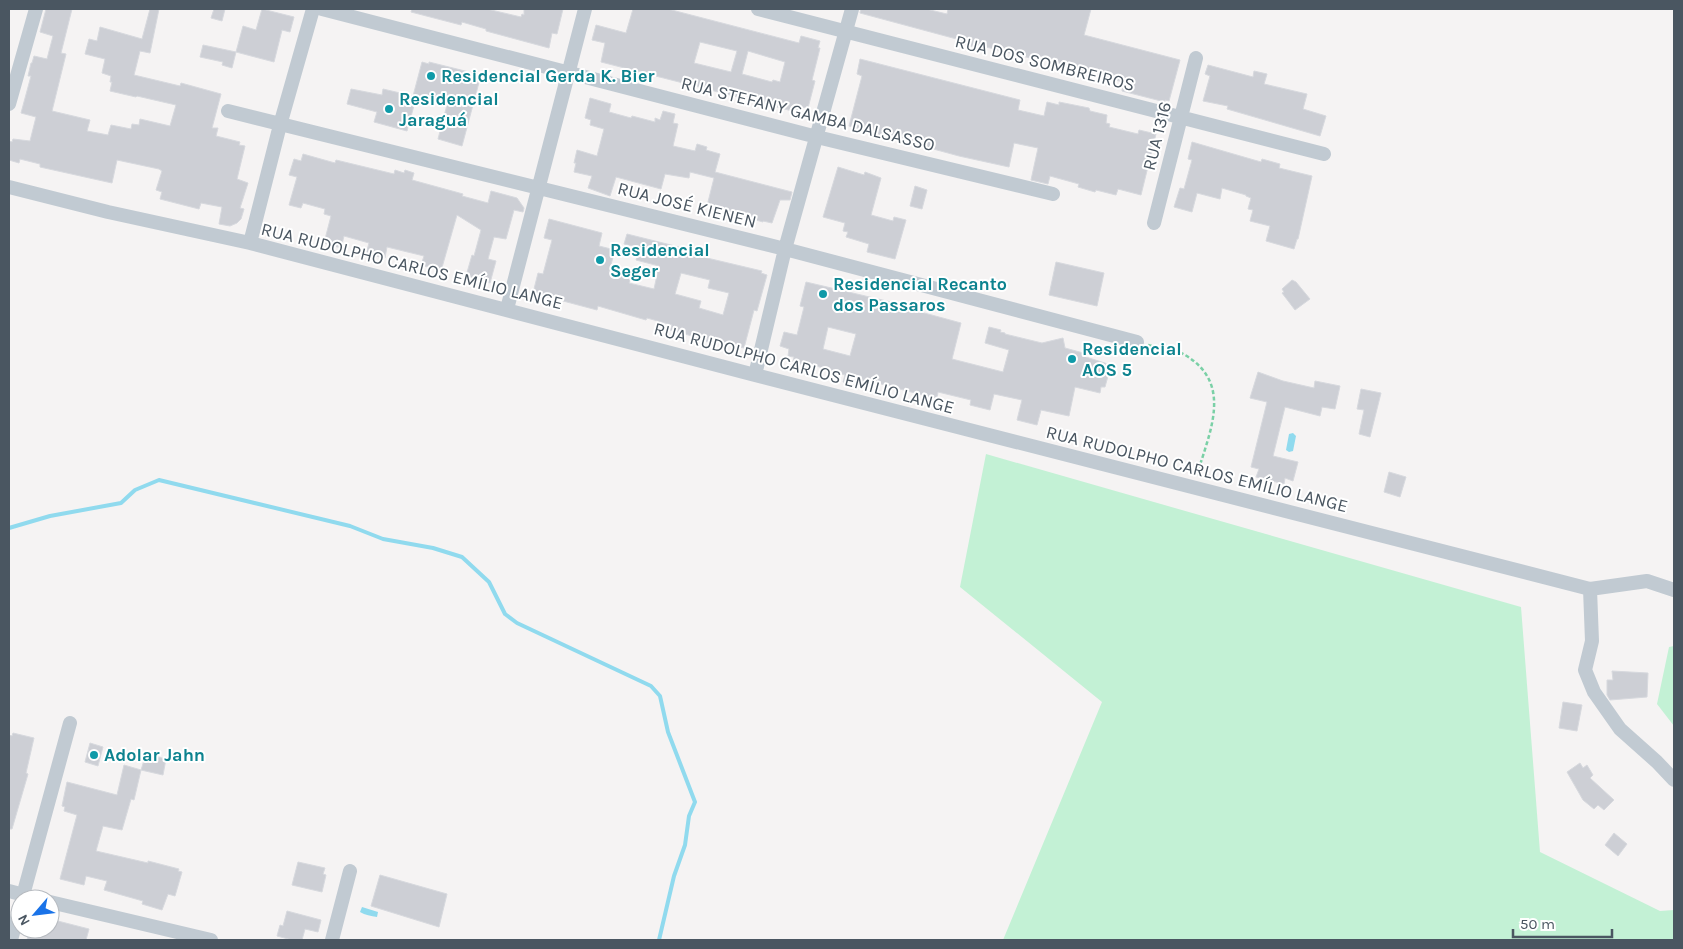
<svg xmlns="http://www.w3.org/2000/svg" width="1683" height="949" font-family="Karla,sans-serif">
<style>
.green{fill:#c3f1d5}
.water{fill:#90daee}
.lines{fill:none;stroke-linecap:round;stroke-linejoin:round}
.stream{stroke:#90daee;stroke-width:4}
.building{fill:#cdcfd5;stroke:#d7d9de;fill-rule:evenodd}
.path{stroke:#7ad0a6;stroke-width:2.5;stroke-dasharray:4 2.5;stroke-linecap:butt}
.street{stroke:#c1cad2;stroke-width:14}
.culture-dot{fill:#0f9aa8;stroke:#fff;stroke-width:2}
.labels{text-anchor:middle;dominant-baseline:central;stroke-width:4;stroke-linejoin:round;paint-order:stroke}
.street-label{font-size:18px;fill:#4a5661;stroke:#fff}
.culture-label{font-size:18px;font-weight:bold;fill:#0d838f;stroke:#fff;text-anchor:start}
</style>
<rect width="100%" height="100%" fill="#f5f3f3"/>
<path class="green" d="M 986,454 L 1521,607 L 1540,852 L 1660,911 L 1674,910 L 1674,940 L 1003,940 L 1102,702 L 960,587 Z
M 1674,646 L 1674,726 L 1657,704 L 1669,647 Z"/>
<path class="water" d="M 1293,433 L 1296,436 L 1293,451 L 1289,452 L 1286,450 L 1289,434 Z
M 362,907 L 378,912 L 377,917 C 371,916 365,915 360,912 Z"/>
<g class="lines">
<path class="stream" d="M 9,528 L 50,516 L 121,503 L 135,490 L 159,480 L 350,526 L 383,539 L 433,548 L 462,557 L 489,582 L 505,614 L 517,623 L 651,686 L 660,696 L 668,732 L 695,802 L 689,816 L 685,845 L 674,876 L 659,940"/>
</g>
<path class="building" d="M 46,9 L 72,9 L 61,53 L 66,54 L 52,111 L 90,120 L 87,131 L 108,135 L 111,125 L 131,129 L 132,124 L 139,125 L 140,119 L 170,126 L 176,105 L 137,96 L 136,97 L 110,91 L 112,82 L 110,82 L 111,76 L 102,73 L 105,59 L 85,54 L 89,39 L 97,41 L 100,27 L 142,39 L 150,9 L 159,9 L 150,53 L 140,51 L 134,75 L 180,86 L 181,83 L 221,94 L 212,128 L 218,128 L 216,136 L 240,142 L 239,145 L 245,146 L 237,179 L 248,183 L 240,208 L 244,209 L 241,219 L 237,223 L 230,226 L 219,224 L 222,207 L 201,203 L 199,209 L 160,199 L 162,192 L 156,190 L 162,171 L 159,169 L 117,160 L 112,183 L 40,167 L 40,164 L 20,159 L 19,163 L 9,160 L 9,141 L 12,142 L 13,139 L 30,141 L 36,117 L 21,113 L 31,76 L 28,76 L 31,63 L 32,63 L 34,56 L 47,59 L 53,36 L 40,32 Z
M 214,9 L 225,9 L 222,21 L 211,18 Z
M 262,9 L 294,17 L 290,32 L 282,30 L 274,62 L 236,52 L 243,26 L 256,30 Z
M 412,9 L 487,9 L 521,17 L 522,14 L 524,15 L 524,9 L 563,9 L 557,34 L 552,33 L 549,48 L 486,31 L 486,29 L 462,22 L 461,25 L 411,12 Z
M 633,9 L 668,9 L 799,43 L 801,36 L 820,41 L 818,48 L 820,48 L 812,80 L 815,81 L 808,108 L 801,107 L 800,113 L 601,62 L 605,43 L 592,40 L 596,25 L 626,33 ZM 700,42 L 737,51 L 731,72 L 694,63 ZM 748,51 L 785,62 L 780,82 L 773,80 L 772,82 L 742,74 Z
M 861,9 L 926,9 L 947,14 L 948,9 L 1091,9 L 1084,35 L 1180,60 L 1169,101 L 1165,100 L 1165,102 L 1122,91 L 1123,82 L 1054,64 L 1056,61 L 1031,54 L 1030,58 L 986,47 L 985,50 L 963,44 L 964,41 L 860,13 Z
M 203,45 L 236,52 L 232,68 L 222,65 L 223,62 L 200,57 Z
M 860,59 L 1020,100 L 1018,110 L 1044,116 L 1047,102 L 1059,105 L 1059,102 L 1089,108 L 1090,111 L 1107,115 L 1106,123 L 1110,124 L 1109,127 L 1138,134 L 1139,130 L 1156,134 L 1141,195 L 1118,189 L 1116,195 L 1096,190 L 1095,192 L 1078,187 L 1079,184 L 1050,176 L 1048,184 L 1031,180 L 1038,148 L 1014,143 L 1009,167 L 959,156 L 849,126 L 862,76 L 857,74 Z
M 422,62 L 429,64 L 429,62 L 481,75 L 462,146 L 438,139 L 448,101 L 427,95 L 427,96 L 424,96 L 422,104 L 415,102 L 407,131 L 374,122 L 377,112 L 347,104 L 351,89 L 382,95 L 383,89 L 413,96 Z
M 1208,65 L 1253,77 L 1254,71 L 1267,74 L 1264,84 L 1307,94 L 1303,109 L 1326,116 L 1320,136 L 1227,109 L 1228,106 L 1203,101 L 1210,76 L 1205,74 Z
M 590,98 L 611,104 L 609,112 L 631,118 L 632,116 L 655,122 L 655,118 L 660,120 L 663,111 L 675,114 L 673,123 L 678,124 L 673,146 L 695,151 L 697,144 L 707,147 L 706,150 L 720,154 L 715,172 L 792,192 L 790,200 L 780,200 L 772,223 L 763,221 L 763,222 L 707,206 L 714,178 L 690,172 L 689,178 L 665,174 L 661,189 L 616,177 L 610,196 L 588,188 L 592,176 L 574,172 L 576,163 L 574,163 L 577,150 L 597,156 L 604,129 L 590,125 L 591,120 L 585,118 Z
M 1192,142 L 1261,162 L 1262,159 L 1280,164 L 1279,168 L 1312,176 L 1298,239 L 1297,239 L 1294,249 L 1266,241 L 1270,226 L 1250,221 L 1253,210 L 1248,209 L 1251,198 L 1246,196 L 1246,195 L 1222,188 L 1220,199 L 1197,193 L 1192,212 L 1174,207 L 1180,188 L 1184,189 L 1192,160 L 1188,159 Z
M 303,154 L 335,163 L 336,160 L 394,174 L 395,170 L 404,173 L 405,170 L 414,173 L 412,180 L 463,194 L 462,196 L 488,203 L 491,191 L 517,198 L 524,208 L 523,212 L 514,210 L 506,239 L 494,237 L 488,259 L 496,261 L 490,283 L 466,276 L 472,255 L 474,256 L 481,230 L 457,215 L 441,271 L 421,265 L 424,256 L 387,247 L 385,258 L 366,254 L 369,243 L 344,236 L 341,248 L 324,243 L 331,216 L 324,214 L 325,209 L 303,203 L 301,208 L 289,205 L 297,177 L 289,175 L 294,159 L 301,161 Z
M 838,167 L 864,175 L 865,172 L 881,178 L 871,215 L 893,221 L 894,217 L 906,220 L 895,259 L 867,252 L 869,244 L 846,237 L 848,232 L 843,231 L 845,223 L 823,217 Z
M 915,186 L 927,190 L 922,209 L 910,206 Z
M 549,219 L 602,233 L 599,246 L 615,250 L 609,272 L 631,278 L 629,283 L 654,289 L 659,266 L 636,260 L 640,248 L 624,244 L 627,234 L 687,249 L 686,253 L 762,271 L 761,273 L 767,275 L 757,311 L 754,310 L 744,348 L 716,341 L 716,344 L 692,338 L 692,336 L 670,330 L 672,325 L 647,318 L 646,320 L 598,306 L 597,310 L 533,293 L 538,273 L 543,274 L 552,240 L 544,238 ZM 681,273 L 710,280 L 708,288 L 729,293 L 723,315 L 699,308 L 701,301 L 675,294 Z
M 1056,262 L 1104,273 L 1097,306 L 1049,295 Z
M 1292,280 L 1296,282 L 1310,299 L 1295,310 L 1282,293 L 1284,292 L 1282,289 Z
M 806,282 L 895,303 L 906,306 L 906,308 L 961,323 L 952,359 L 1003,372 L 1009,350 L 985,343 L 989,327 L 1001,330 L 1000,332 L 1005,333 L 1005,334 L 1042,343 L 1063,338 L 1065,348 L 1087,354 L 1086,357 L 1111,365 L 1105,387 L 1101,387 L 1100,393 L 1075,387 L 1069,416 L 1041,410 L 1037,425 L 1017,420 L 1022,400 L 994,394 L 990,410 L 970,405 L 971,400 L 938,392 L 937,399 L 870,381 L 869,388 L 843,382 L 845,375 L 810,364 L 809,366 L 793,362 L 794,357 L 788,356 L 789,349 L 780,346 L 784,332 L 797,335 L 804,307 L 800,306 ZM 828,327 L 856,334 L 850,356 L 823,349 Z
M 1258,372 L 1283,381 L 1314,388 L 1315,381 L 1340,386 L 1335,409 L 1322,407 L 1320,416 L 1285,407 L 1273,456 L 1298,462 L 1293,481 L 1285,478 L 1284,484 L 1256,477 L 1259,469 L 1251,467 L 1267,402 L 1250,398 Z
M 1361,389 L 1381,393 L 1370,437 L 1359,434 L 1364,410 L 1357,409 Z
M 1389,472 L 1406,477 L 1400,497 L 1384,492 Z
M 1612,671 L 1648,673 L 1647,697 L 1610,700 L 1607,695 L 1607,680 L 1613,680 Z
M 1563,702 L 1582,705 L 1577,731 L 1559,728 Z
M 13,733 L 34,738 L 26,773 L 28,774 L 12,829 L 9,829 L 9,735 L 12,736 Z
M 90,743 L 103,747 L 98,766 L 85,762 Z
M 146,754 L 166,759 L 163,775 L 141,770 L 134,800 L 131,799 L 122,830 L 103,826 L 96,851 L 148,863 L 148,861 L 179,869 L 178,871 L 182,872 L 175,896 L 168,894 L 162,910 L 142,904 L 143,901 L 104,890 L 107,881 L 86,876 L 84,885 L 60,879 L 77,815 L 64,811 L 65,807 L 62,806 L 67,782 L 117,795 L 124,765 L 141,770 Z
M 1580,763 L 1583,768 L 1587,765 L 1593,775 L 1590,778 L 1614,800 L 1604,810 L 1598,805 L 1594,809 L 1583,800 L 1567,772 Z
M 1614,833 L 1627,844 L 1618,856 L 1605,845 Z
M 298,862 L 325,868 L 323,874 L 326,875 L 322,892 L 292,885 Z
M 380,875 L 447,894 L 439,927 L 371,906 Z
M 287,911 L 321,920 L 318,932 L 305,929 L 302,940 L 292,940 L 277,936 L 280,925 L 283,926 Z
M 50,919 L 89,929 L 86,940 L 27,940 L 30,929 L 50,929 Z"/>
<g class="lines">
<path class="path" d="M 1148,345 C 1159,348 1175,349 1185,355 C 1234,384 1209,433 1197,475"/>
<path class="street" d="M 322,9 L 817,137 L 1053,194
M 758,9 L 1324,154
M 9,104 L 36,9
M 228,111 L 785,249 L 1137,342
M 9,187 L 108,212 L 250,243 L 755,375 L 1590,589 L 1647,581 L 1674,590
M 1154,223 L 1196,58
M 250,243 L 280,125 L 313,9
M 507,309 L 585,9
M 755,375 L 785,249 L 852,9
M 1590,589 L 1592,641 L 1585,670 L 1594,692 L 1620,729 L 1657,762 L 1674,780
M 9,891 L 39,899
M 22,899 L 70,723
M 50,902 L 211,940
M 11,940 L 20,907
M 332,940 L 350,871"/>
</g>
<g class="culture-dot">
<circle cx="431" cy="76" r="5"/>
<circle cx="389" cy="109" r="5"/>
<circle cx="600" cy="260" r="5"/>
<circle cx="823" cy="294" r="5"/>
<circle cx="1072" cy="359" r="5"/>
<circle cx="94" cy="755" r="5"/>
</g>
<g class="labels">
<g class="street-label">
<text transform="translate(1045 63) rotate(14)">RUA DOS SOMBREIROS</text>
<text transform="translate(808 114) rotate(14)">RUA STEFANY GAMBA DALSASSO</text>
<text transform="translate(1157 136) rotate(-76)">RUA 1316</text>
<text transform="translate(687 205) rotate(14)">RUA JOSÉ KIENEN</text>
<text transform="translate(412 266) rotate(14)">RUA RUDOLPHO CARLOS EMÍLIO LANGE</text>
<text transform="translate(804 368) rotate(15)">RUA RUDOLPHO CARLOS EMÍLIO LANGE</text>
<text transform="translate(1197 469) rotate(14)">RUA RUDOLPHO CARLOS EMÍLIO LANGE</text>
</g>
<g class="culture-label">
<text x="441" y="76">Residencial Gerda K. Bier</text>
<text x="399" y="99">Residencial<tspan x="399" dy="21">Jaraguá</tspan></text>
<text x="610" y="250">Residencial<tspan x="610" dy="21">Seger</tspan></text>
<text x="833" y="284">Residencial Recanto<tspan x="833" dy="21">dos Passaros</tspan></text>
<text x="1082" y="349">Residencial<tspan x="1082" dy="21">AOS 5</tspan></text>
<text x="104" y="755">Adolar Jahn</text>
</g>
</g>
<rect width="1683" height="949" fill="none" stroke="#4a5661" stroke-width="20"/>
<g transform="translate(35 914) rotate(242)"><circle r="24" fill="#ffffff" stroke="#b7bbc0"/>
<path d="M0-4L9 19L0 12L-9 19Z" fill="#1a73e8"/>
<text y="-8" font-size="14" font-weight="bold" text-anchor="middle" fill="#4a5661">N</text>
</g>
<path d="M1513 929v8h99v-8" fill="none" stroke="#4a5661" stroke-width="2.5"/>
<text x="1520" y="929" font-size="15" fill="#4a5661" stroke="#ffffff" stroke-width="4" paint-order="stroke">50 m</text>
</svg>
